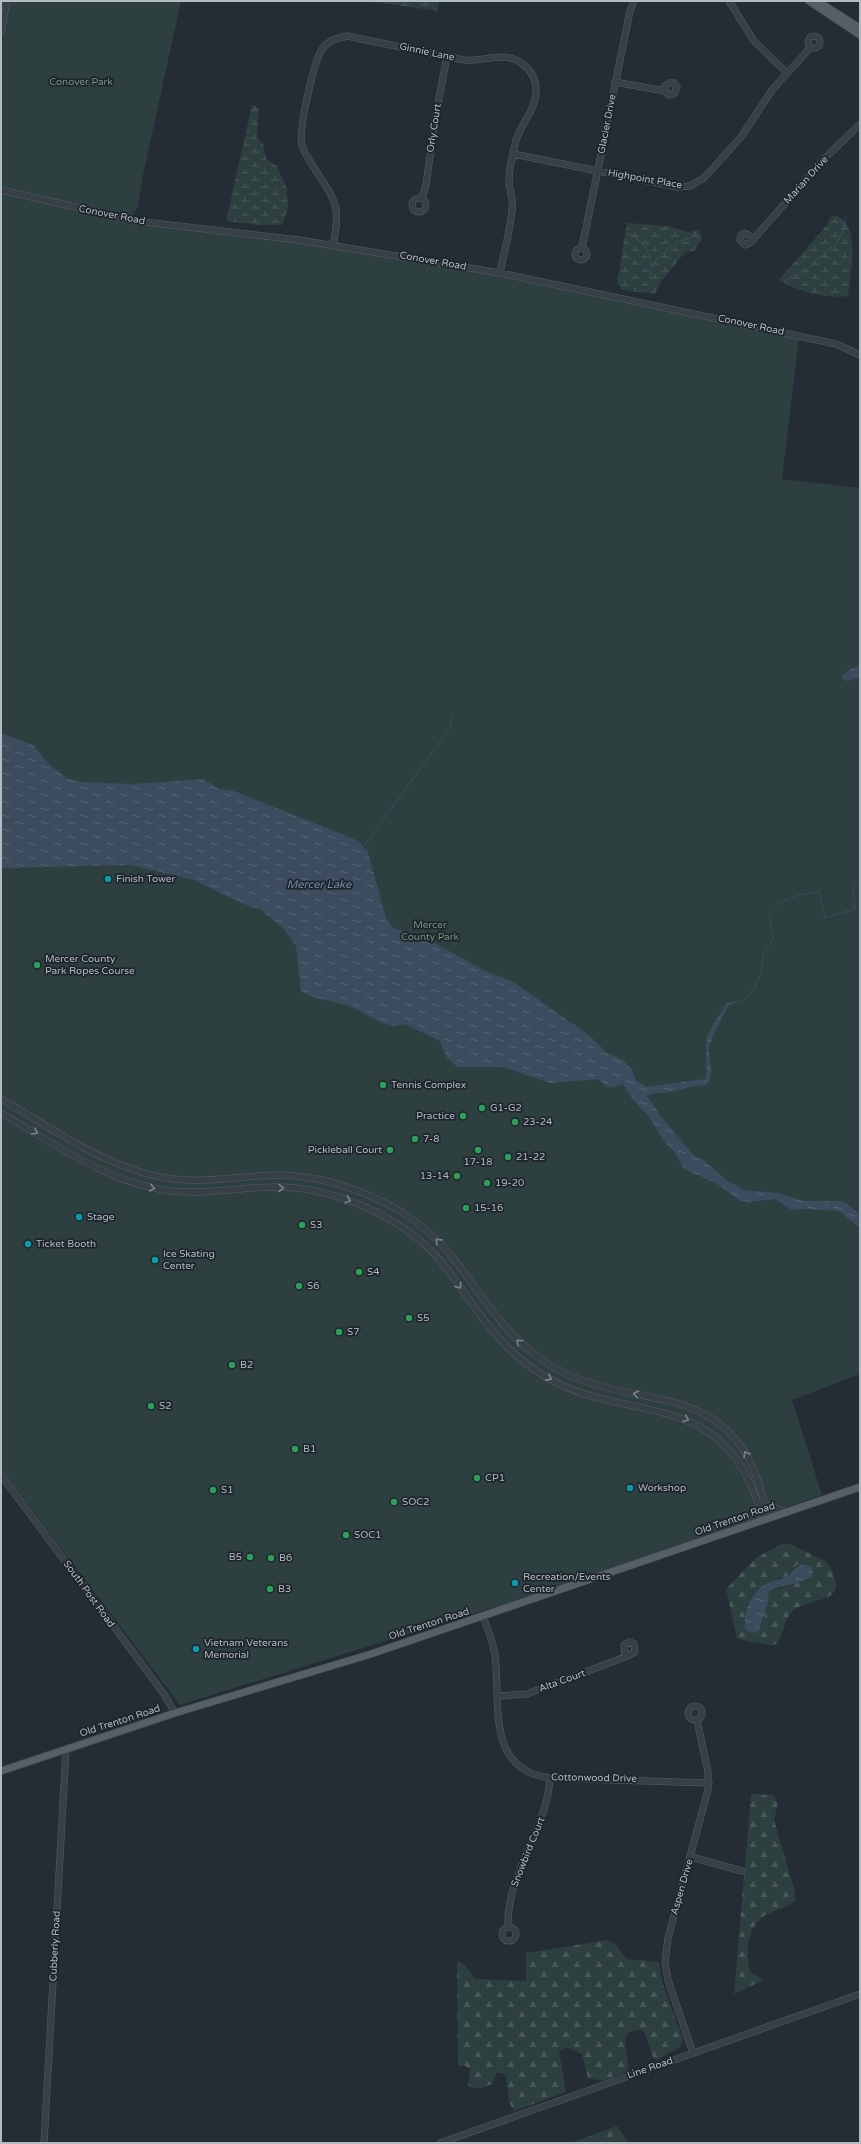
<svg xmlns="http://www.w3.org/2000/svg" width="861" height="2144" font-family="'Varela Round',sans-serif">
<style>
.forest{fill:url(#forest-firs);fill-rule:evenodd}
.wetland{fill:url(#wetland-marsh)}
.park{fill:#2d3f3e}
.water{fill:url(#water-ripples)}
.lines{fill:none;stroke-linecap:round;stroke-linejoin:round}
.stream{stroke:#3c4c5e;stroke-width:1}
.minor-casing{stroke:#555d65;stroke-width:7}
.major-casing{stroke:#414850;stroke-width:8}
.minor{stroke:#373f47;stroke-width:6}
.major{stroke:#565e67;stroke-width:7}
.oneway{stroke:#7b838b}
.culture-dot{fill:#0f9aa8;stroke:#1d242c;stroke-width:1.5}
.leisure-dot{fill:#2e9e5b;stroke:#1d242c;stroke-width:1.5}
.labels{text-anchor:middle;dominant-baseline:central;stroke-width:3.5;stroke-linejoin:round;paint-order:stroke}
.street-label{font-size:10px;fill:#b2bac3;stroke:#1d242c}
.park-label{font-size:10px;fill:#74967a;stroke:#1d242c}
.poi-label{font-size:10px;fill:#b2bac3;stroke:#1d242c;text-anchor:start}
.water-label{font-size:11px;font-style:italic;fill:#778ca3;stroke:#1d242c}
</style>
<defs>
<pattern id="forest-firs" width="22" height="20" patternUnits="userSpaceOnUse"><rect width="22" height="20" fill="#2d3f3e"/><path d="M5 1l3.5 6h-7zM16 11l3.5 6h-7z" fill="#495958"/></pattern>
<pattern id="wetland-marsh" width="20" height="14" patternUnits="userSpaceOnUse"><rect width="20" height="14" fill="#2d3f3e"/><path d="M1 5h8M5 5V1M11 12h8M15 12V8" fill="none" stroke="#495958"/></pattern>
<pattern id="water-ripples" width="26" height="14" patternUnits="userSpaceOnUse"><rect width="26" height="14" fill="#3c4c5e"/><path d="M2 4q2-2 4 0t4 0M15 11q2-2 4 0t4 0" fill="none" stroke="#566473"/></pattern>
</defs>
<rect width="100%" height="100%" fill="#242d36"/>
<path class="forest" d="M 782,1544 L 790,1544 L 827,1562 C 855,1607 811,1595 793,1611 C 784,1619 784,1634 777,1644 L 770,1645 L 737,1639 L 726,1589 L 757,1557 ZM 805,1564 L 811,1567 L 787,1586 L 768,1591 L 768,1601 L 761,1626 L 751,1598 L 772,1581 L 787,1576 L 797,1565 Z
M 751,1794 L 773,1795 L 778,1803 L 774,1820 L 794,1888 L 796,1900 C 787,1908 778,1909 768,1914 C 746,1924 746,1952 750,1972 L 764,1980 L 734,1994 Z
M 608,1940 L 616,1945 L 627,1959 L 659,1962 L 662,1982 L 683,2039 L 680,2047 L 657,2060 L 653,2058 L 644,2031 L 637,2030 L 628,2033 L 625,2040 L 629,2071 L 603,2081 L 588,2078 L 582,2054 L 566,2047 L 559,2051 L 566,2092 L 514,2111 L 509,2102 L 506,2077 L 504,2074 L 497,2072 L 492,2084 L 479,2089 L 468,2086 L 470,2069 L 465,2066 L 458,2066 L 457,1962 L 462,1963 L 476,1979 L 526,1981 L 526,1953 Z
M 617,2126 L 629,2143 L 571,2143 Z"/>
<path class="wetland" d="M 367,1 L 439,1 L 438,11 Z
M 252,105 L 259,108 L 257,138 L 263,144 L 266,159 L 277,166 L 287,189 L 288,208 L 282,225 L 257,225 L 226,221 Z
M 832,215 C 835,216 840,217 843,220 C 859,233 850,277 848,296 C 826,299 799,292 779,280 L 826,226 Z
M 627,223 L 667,226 L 688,232 L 699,230 L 702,239 L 694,251 L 685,252 L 660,283 L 655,294 L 622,290 L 617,283 Z"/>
<path class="park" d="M 10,1 L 181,1 L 142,180 L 138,207 L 132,217 L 1,187 L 1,46 Z
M 1,192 L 132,223 L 336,247 L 459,268 L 799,338 L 782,479 L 860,488 L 860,1374 L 792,1400 L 822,1495 L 543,1592 L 180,1705 L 1,1469 Z"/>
<path class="water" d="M 860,666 L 860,678 L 845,681 L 842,678 L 842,675 L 850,669 Z
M 1,733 L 33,745 L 48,763 L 67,778 L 82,782 L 133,784 L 203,779 L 219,789 L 234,791 L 359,841 L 368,852 L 386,918 L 393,928 L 431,941 L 489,973 L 512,981 L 590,1036 L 606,1052 L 623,1060 L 632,1070 L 636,1080 L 646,1087 L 705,1079 C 709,1074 704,1049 707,1039 C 710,1026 721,1015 726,1003 L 744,1000 L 729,1005 C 725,1011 709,1042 709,1049 C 708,1063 716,1071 706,1085 C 691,1085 678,1092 662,1093 C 656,1093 652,1093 647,1096 L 660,1115 L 693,1155 L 703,1160 L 728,1181 L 744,1190 L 778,1193 L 803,1201 L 843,1201 L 860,1214 L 860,1228 L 839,1211 L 802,1209 L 792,1210 L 775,1199 L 748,1202 L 739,1200 L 716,1183 L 684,1169 L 675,1153 L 663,1140 L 650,1118 L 634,1101 L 623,1084 C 608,1088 611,1091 599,1079 L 550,1083 L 503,1067 L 457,1067 L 447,1058 L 440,1041 L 405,1024 L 395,1026 L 382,1023 L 350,1006 L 309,996 L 301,991 L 296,946 L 282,927 L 261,910 L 241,903 L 194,880 L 131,865 L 1,868 Z
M 805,1564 L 811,1567 L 813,1572 L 812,1576 C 799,1585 782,1584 769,1591 L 768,1601 L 759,1631 C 754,1634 750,1633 745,1629 C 743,1612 750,1595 764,1585 C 770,1580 778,1581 785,1577 C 793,1573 794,1565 805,1564 Z"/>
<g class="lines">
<path class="stream" d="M 844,226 L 846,217
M 627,233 C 643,239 649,250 652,267
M 650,279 C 648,265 666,248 677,242 C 683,239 694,239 696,232
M 783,281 L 802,274 L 839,240 L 844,227 L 843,222 L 836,216
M 364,846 L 447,732 L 451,725 L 453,715
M 745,999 L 756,987 L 755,983 L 761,975 L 763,956 L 766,948 L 774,940 L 769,914 C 781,898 800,894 819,892 L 825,918 L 855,909 L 853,887 L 860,879"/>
<g class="minor-casing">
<path id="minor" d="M 729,1 L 754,41 L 787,73
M 1,32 L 7,1
M808 42a6 6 0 1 1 12 0a6 6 0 1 1-12 0Z
M 615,82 L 665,91 L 669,95 L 674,94 L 677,87 L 674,83 L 669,83 L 665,86 L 665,91
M 513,154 L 678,187 L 690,186 L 704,178 L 741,137 L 772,90 L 811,47
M 1,190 L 136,221 L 299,240 L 500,273 L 836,344 L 860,355
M412 205a7 7 0 1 1 14 0a7 7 0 1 1-14 0Z
M 422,199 L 426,184 L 437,109 L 447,56
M 754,238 L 745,233 L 741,235 L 740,240 L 745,245 L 750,243 L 824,159 L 860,124
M 333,245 C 342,203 334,200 313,166 C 309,159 304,153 302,145 C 298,131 314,59 323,48 C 329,40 338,38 347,36 L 464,60 C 485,62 507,49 525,66 C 533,73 537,83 536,93 C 535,111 519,126 515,144 C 513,155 509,168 509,180 C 509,190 514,199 512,210 C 510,231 504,252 500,273
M575 254a6 6 0 1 1 12 0a6 6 0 1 1-12 0Z
M 582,248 L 630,11 L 634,1
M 1,1099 C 54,1129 111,1172 174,1179 C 208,1183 242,1176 276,1175 C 306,1175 336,1182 363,1193 C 397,1206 431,1229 453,1258 C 480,1292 502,1331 538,1357 C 555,1370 576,1379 597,1385 C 652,1401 710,1397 745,1452 C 757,1472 762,1496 769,1518
M 1,1113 C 55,1144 108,1183 171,1191 C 206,1195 242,1187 277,1187 C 303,1187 329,1193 353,1202 C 387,1215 421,1236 443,1264 C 469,1297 489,1334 522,1360 C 543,1378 569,1390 595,1397 C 645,1411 698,1411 732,1454 C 748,1473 756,1497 764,1520
M 1,1475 L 164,1694 L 175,1713
M 764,1503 L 777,1509 L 788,1512
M 748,1525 L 756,1515 L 759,1504
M 483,1617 C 488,1629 493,1642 495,1655 C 501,1702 485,1770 550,1778 L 709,1783
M 498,1696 L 527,1694 L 625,1657 L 635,1652 L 634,1644 L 630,1642 L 624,1645 L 625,1657
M688 1713a7 7 0 1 1 14 0a7 7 0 1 1-14 0Z
M 691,1857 L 742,1871
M 508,1927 C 506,1874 547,1830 550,1778
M502 1934a7 7 0 1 1 14 0a7 7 0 1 1-14 0Z
M 693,2053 L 668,1980 L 665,1962 L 668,1938 L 708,1790 L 708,1772 L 697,1720
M 44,2143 L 66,1749
M 440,2143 L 860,1994"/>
</g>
<g class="major-casing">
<path id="major" d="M 809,1 L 860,35
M 817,1 L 860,28
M 1,1771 L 175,1713 L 371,1654 L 860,1487"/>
</g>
<use href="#minor" class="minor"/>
<use href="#major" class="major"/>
</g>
<defs><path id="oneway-chevron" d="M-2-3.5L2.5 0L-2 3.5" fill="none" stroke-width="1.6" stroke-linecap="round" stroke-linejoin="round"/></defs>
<g class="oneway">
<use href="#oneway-chevron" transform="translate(35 1132) rotate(30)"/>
<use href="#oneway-chevron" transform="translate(152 1188) rotate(12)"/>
<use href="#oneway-chevron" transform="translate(281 1188) rotate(1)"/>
<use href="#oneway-chevron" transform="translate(348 1200) rotate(19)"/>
<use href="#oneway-chevron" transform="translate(438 1241) rotate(-136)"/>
<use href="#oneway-chevron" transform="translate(459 1286) rotate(54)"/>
<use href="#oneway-chevron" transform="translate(519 1342) rotate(-137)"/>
<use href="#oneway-chevron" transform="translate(549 1378) rotate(29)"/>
<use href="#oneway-chevron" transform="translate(636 1394) rotate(-168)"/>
<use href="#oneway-chevron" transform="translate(686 1419) rotate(23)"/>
<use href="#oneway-chevron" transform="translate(746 1454) rotate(-121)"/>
</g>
<g class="culture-dot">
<circle cx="108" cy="879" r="4"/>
<circle cx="79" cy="1217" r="4"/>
<circle cx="28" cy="1244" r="4"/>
<circle cx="155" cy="1260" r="4"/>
<circle cx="630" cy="1488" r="4"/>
<circle cx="515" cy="1583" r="4"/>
<circle cx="196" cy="1649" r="4"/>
</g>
<g class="leisure-dot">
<circle cx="37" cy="965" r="4"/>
<circle cx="383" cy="1085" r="4"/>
<circle cx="482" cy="1108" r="4"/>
<circle cx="463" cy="1116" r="4"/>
<circle cx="515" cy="1122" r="4"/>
<circle cx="415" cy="1139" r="4"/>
<circle cx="390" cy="1150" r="4"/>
<circle cx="478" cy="1150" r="4"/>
<circle cx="508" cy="1157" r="4"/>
<circle cx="457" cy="1176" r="4"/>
<circle cx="487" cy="1183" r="4"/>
<circle cx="466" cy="1208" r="4"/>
<circle cx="302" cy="1225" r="4"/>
<circle cx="359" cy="1272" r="4"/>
<circle cx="299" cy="1286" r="4"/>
<circle cx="409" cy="1318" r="4"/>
<circle cx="339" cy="1332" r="4"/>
<circle cx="232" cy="1365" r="4"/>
<circle cx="151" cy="1406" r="4"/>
<circle cx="295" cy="1449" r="4"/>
<circle cx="477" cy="1478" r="4"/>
<circle cx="213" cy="1490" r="4"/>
<circle cx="394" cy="1502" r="4"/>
<circle cx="346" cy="1535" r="4"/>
<circle cx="250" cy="1557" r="4"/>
<circle cx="271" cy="1558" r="4"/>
<circle cx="270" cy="1589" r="4"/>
</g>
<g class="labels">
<g class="street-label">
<text transform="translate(427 52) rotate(12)">Ginnie Lane</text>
<text transform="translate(607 124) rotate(-79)">Glacier Drive</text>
<text transform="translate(434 128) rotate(-81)">Orly Court</text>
<text transform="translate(645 179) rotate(10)">Highpoint Place</text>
<text transform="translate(806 180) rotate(-48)">Marian Drive</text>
<text transform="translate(112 215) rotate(11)">Conover Road</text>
<text transform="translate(433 261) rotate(10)">Conover Road</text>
<text transform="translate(751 325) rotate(12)">Conover Road</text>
<text transform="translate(735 1519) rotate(-19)">Old Trenton Road</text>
<text transform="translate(89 1594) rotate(54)">South Post Road</text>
<text transform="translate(429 1624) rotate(-18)">Old Trenton Road</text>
<text transform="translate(562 1681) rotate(-20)">Alta Court</text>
<text transform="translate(120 1721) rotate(-18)">Old Trenton Road</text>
<text transform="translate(594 1778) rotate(1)">Cottonwood Drive</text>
<text transform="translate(528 1852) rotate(-68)">Snowbird Court</text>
<text transform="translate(682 1887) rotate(-74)">Aspen Drive</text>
<text transform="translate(55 1946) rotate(-87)">Cubberly Road</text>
<text transform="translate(650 2068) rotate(-19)">Line Road</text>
</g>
<g class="park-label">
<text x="81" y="82">Conover Park</text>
<text x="430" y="925">Mercer<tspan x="430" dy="12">County Park</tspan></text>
</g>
<g class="poi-label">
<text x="116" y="879">Finish Tower</text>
<text x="45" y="959">Mercer County<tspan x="45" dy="12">Park Ropes Course</tspan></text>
<text x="391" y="1085">Tennis Complex</text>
<text x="490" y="1108">G1-G2</text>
<text x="455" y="1116" text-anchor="end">Practice</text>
<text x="523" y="1122">23-24</text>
<text x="423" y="1139">7-8</text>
<text x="382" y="1150" text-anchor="end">Pickleball Court</text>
<text x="516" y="1157">21-22</text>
<text x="478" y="1162" text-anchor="middle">17-18</text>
<text x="449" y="1176" text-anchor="end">13-14</text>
<text x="495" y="1183">19-20</text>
<text x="474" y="1208">15-16</text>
<text x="87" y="1217">Stage</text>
<text x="310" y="1225">S3</text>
<text x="36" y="1244">Ticket Booth</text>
<text x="163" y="1254">Ice Skating<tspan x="163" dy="12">Center</tspan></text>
<text x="367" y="1272">S4</text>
<text x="307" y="1286">S6</text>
<text x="417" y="1318">S5</text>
<text x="347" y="1332">S7</text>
<text x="240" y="1365">B2</text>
<text x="159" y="1406">S2</text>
<text x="303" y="1449">B1</text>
<text x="485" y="1478">CP1</text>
<text x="638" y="1488">Workshop</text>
<text x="221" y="1490">S1</text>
<text x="402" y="1502">SOC2</text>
<text x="354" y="1535">SOC1</text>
<text x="242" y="1557" text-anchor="end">B5</text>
<text x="279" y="1558">B6</text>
<text x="523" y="1577">Recreation/Events<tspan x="523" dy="12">Center</tspan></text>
<text x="278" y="1589">B3</text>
<text x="204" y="1643">Vietnam Veterans<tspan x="204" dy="12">Memorial</tspan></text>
</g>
<g class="water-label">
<text x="319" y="884">Mercer Lake</text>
</g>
</g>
<rect width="861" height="2144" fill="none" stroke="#b2bac3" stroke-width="4"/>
</svg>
